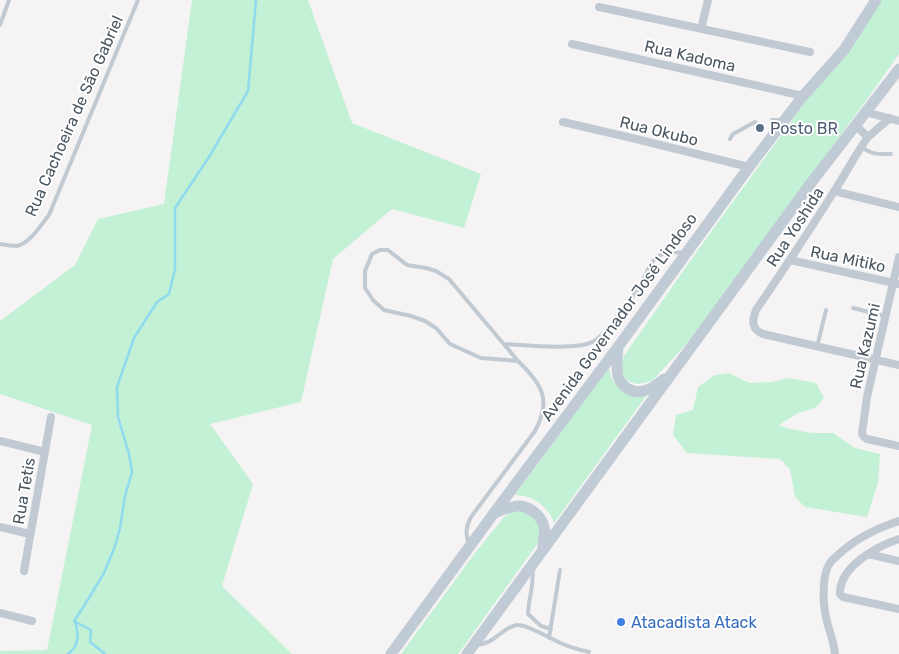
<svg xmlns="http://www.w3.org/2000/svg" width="899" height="654" font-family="Rubik,sans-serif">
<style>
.green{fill:#c3f1d5}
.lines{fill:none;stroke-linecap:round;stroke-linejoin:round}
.stream{stroke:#90daee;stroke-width:2.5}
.lane{stroke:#c1cad2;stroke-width:4}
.street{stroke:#c1cad2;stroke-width:8}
.secondary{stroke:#c1cbd6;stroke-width:11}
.service-dot{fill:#5c6f8a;stroke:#fff;stroke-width:2}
.shop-dot{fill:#3f7fe0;stroke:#fff;stroke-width:2}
.labels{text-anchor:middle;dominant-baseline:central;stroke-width:4;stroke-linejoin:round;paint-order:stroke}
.street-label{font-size:16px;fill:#4a5661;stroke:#fff}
.service-label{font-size:16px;fill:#4e5e75;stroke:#fff;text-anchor:start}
.shop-label{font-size:16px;fill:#366cbe;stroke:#fff;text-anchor:start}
</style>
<rect width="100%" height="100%" fill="#f5f3f3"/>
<path class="green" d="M 192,0 L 308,0 L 352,123 L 481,174 L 464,228 L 392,209 L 333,259 L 301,402 L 210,424 L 253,484 L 222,586 L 292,654 L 0,654 L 0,651 L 47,650 L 92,425 L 0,394 L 0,321 L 75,265 L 98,219 L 164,204 Z
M 879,0 L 899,0 L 899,54 L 865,102 L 689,341 L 653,380 L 648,382 L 637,384 L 628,381 L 624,376 L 622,369 L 622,360 L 624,356 L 693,257 Z
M 609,367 C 610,372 611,379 615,383 C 620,388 640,397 646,396 L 554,523 C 547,505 534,496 515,495 Z
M 729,373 L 749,383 L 771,382 L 789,378 L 816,383 L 824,398 L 815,408 L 798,413 L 779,425 L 789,429 L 812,433 L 833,433 L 855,448 L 880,454 L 878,483 L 867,517 L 805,507 L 795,497 L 790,469 L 780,459 L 687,453 L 673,435 L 676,415 L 693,410 L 698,387 L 715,375 Z
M 522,511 L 531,514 L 541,529 L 538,543 L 458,654 L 401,654 L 475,553 L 504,517 L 512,512 Z"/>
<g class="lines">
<path class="stream" d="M 74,621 L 84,606 L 104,573 L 115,546 L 120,528 L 125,496 L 132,472 L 129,454 L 118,417 L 117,387 L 134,338 L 157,302 L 169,294 L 175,269 L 175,208 L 209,157 L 248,91 L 256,0
M 74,621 L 91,630 L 90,642 L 105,654
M 68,654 C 69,653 74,649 74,648 C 79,641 78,629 75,622"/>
<path class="lane" d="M 0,25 L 9,0
M 772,120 L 782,120
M 730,139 L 733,134 L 755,122
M 861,146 C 871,155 878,154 891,154
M 0,244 C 5,245 12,246 17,246 C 30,243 41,225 49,215 L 138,0
M 853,308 L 885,316
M 504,344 C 524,345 578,351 594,341 C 609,332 633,297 642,282 C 645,276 651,262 655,259 C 663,251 675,252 684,253
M 817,347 L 826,310
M 469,545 C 465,533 466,527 471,517 L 535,431 C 552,400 542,384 518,361 L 449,279 L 436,271 L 426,268 L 407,265 L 388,250 L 380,250 L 372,254 L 365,271 L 365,288 L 373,300 L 384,310 L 411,316 L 425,321 L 436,328 L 450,344 L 481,358 L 518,361
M 533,570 L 532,586 L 529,603 L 528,614 L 541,626 L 551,629
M 549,638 L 560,570
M 476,644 C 494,646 501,627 517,625 C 527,624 553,640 563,644 C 572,648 580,650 589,652"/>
<path class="street" d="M 599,7 L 810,52
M 701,29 L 708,0
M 572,44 L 803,96
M 865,112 L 899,121
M 563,122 L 632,138 L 749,167
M 855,125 L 868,137 C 855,155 845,175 833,193 C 808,233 782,272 756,310 C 752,321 751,329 763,334 L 899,365
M 868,137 L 890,118
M 834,191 L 899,207
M 899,257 L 867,397 L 862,433 L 864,437 L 867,439 L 899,446
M 790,260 L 899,284
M 0,441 L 45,452
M 0,527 L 30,534
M 899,539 C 877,546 839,567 840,594 L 843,597 L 899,609
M 868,554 L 899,561
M 24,571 L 51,417
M 0,613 L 32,621
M 835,654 C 834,640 827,627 825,612 C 823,599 822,574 830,563 C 832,560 836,557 838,555 C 855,539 877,528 899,521"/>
<path class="secondary" d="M 618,347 C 617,357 616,366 618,376 C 621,386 632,394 643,391 C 651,390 658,384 664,379
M 494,513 C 502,510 512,505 521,506 C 532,508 542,517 544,527 C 546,533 543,541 543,547
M 391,654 L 494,513 L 618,347 L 749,167 L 803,96 L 844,50 L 876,0
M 467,654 L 811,183 L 899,69"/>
</g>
<circle class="service-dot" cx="760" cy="128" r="5"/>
<circle class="shop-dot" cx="621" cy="622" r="5"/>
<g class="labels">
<g class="street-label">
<text transform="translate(690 56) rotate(13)">Rua Kadoma</text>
<text transform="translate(74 116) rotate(-66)">Rua Cachoeira de São Gabriel</text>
<text transform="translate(659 131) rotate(14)">Rua Okubo</text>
<text transform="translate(795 227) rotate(-57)">Rua Yoshida</text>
<text transform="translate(848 259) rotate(12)">Rua Mitiko</text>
<text transform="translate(619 317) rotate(-54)">Avenida Governador José Lindoso</text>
<text transform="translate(865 346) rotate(-77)">Rua Kazumi</text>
<text transform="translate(24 491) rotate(-80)">Rua Tetis</text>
</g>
<g class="service-label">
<text x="770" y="128">Posto BR</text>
</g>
<g class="shop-label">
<text x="631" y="622">Atacadista Atack</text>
</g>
</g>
</svg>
